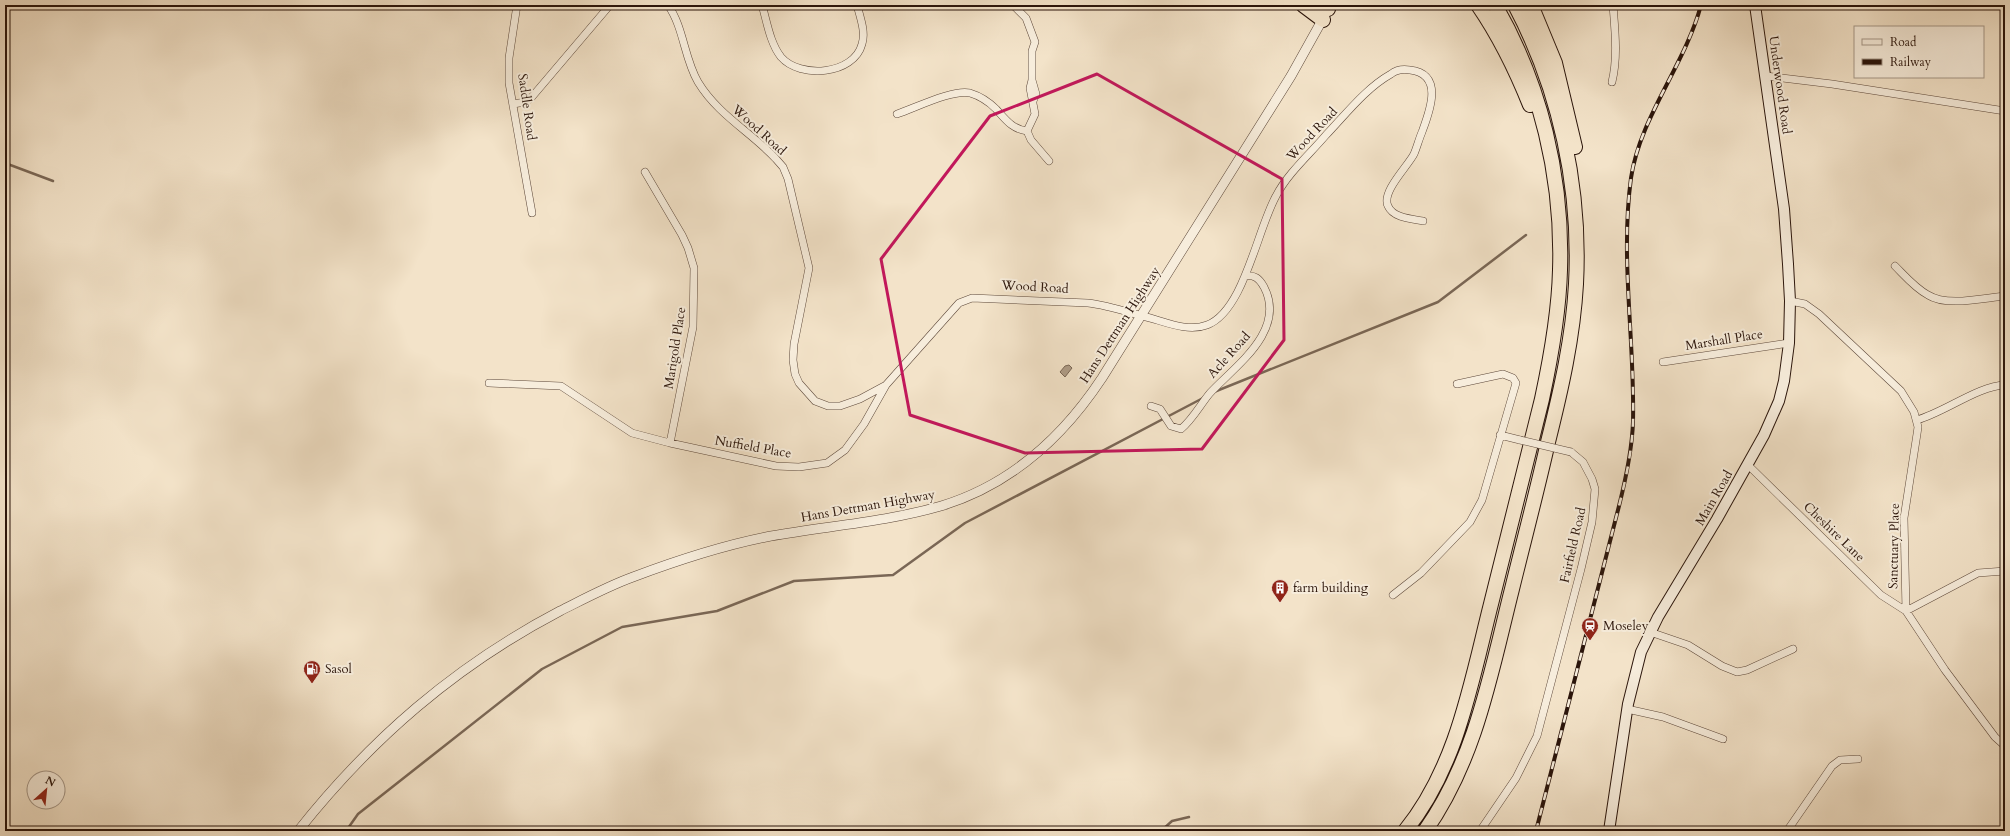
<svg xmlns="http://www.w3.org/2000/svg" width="2010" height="836" font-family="Cardo,serif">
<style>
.water{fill:#af9d88;stroke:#7a6756}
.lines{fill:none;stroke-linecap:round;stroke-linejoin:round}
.stream{stroke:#7a6756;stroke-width:2.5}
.minor-casing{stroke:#5d483a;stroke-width:8}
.tertiary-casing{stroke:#5d483a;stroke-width:10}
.secondary-casing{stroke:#2b150b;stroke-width:12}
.motorway-casing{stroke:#2b150b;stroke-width:16}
.minor{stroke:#f7eddc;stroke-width:7}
.tertiary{stroke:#f7eddc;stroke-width:9}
.secondary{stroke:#f7eddc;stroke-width:10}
.motorway{stroke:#f3e3c9;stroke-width:14}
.rail-casing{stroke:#2b150b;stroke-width:4}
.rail{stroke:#f7eddc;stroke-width:2.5;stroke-dasharray:8;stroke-linecap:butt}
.minor-bridge-casing{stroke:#5d483a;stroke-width:8;stroke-linecap:butt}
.minor-bridge{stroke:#f7eddc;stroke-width:7}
.marked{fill:none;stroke:#c2185b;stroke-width:3;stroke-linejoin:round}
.labels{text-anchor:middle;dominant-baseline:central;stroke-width:4;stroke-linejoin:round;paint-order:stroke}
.street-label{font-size:13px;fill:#2b150b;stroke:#f7eddc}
.poi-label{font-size:13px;fill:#2b150b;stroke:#f7eddc;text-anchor:start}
</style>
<rect width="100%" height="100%" fill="#f3e3c9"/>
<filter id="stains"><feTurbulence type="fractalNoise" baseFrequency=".005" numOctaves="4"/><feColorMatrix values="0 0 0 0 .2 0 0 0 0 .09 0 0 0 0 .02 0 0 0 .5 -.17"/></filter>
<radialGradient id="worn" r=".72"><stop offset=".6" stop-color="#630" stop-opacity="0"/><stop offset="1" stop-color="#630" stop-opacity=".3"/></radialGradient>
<path class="water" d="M 1069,365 L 1072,368 L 1065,377 L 1060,372 L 1065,366 Z"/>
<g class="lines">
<path class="stream" d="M 5,163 L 53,181
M 1214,392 L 1438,302 L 1526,235
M 346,831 L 358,814 L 542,669 L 622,627 L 717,611 L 794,581 L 893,575 L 965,523 L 1203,398
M 1161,831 L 1172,821 L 1189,817"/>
<g class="minor-casing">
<path id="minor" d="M 517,5 L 509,58 L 509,83 L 532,213
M 668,5 C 684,28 684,58 698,82 C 718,115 751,132 776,159 L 783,167 L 788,179 L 809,268 L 794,344 L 793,360 L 795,374 L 799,383 L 815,401 L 828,406 L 840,406 L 860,399 L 886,385 L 959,303 L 972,298 L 1088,303 C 1106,305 1124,311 1142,316 C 1162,320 1186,333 1207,325 C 1244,311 1257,230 1276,196 C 1288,173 1309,155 1326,135 C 1346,114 1366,88 1391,74 C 1396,70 1404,69 1410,70 C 1445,74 1429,113 1422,132 C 1419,139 1417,147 1414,154 C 1408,166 1381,192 1388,206 C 1393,218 1412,219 1423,221
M 762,5 C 767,22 770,43 781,57 C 800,79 854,75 862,44 C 866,32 860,17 857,5
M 1013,5 L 1026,18 L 1035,42 L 1032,51 L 1032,80 L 1030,88 L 1035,114 L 1027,131
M 1766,76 L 1832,84 L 2005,111
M 1032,80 L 1036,94 L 1033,101
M 1612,82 C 1618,57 1615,31 1613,5
M 513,104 L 525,102 L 531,98 L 610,5
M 897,114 C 915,108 953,89 970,93 C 980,96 989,102 996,109 C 1006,120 1012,129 1027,131
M 1027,131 L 1031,140 L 1049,161
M 645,172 L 682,235 L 688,248 L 694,268 L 693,327 L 670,443
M 1895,266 C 1905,276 1915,288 1928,295 C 1947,307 1983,298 2005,296
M 1790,301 L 1805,304 L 1819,314 L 1901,391 L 1914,412 L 1918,427 L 1917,434 L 1904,518 L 1906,611 L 1945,670 L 1995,737 L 2005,746
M 1663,362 L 1789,343
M 489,383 L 561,386 L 632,433 L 670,443 L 776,466 L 799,467 L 827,463 L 845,450 L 864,424 L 886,385
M 1151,406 L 1160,409 L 1171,426 L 1181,429 C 1193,419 1200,405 1210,393 C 1235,366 1287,331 1264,287 C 1259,278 1255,275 1245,276
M 1917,420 C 1945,412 1978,386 2005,385
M 1500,435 L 1520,440
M 1748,465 L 1881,595 L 1906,611 L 1978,573 L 2005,571
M 1393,595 L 1421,573 L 1470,522 L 1482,500 L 1516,383 L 1513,378 L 1503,374 L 1457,384
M 1650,632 L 1688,645 L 1722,666 L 1737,672 L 1747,670 L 1793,649
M 1627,709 L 1663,717 L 1723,739
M 1480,831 L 1516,778 L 1537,736 L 1581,569 L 1592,522 L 1595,489 L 1592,479 L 1583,462 L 1571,452
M 1787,831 L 1832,766 L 1840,760 L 1858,759"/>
</g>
<g class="tertiary-casing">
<path id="tertiary" d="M 298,831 C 371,739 455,666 560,611 C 584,599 608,586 633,577 C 678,560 724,545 771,536 C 827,526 886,522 941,506 C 1010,485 1063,437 1102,378 L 1291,76 L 1325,15"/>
</g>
<g class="secondary-casing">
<path id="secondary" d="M 1609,831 L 1628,704 L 1641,652 L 1658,617 L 1717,519 L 1764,435 L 1779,401 L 1784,381 L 1789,343 L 1790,301 L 1788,264 L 1784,209 L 1755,5"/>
</g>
<g class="motorway-casing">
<path id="motorway" d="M 1303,5 L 1323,20
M 1321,5 L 1328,9
M 1478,5 C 1500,37 1516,70 1530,105
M 1531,5 L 1555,63 L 1575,147
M 1405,831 C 1457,767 1471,683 1491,604 C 1508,536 1525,468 1542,399 C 1551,357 1559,313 1560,270 C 1563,178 1541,85 1495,5
M 1425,831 C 1476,759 1491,672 1512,589 C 1524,540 1537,491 1548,442 C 1561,390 1573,338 1576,284 C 1581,188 1560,90 1515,5"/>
</g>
<use href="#minor" class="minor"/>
<use href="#tertiary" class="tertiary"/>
<use href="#secondary" class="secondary"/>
<use href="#motorway" class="motorway"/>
<g class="rail-casing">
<path id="rail" d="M 1536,831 L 1619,506 C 1626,478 1632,451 1633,422 C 1635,341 1620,259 1631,178 C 1640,117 1685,65 1701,5"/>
</g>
<use href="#rail" class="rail"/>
<g class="minor-bridge-casing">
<path id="minor-bridge" d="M 1520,440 L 1571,452"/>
</g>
<use href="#minor-bridge" class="minor-bridge"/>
</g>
<path class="marked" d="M 1097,74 L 1282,179 L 1284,340 L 1202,449 L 1025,453 L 910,415 L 881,259 L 990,116 Z"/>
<defs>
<g id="building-pin" transform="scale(0.9)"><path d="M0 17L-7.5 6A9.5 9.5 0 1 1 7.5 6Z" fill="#8f2418" stroke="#f7eddc"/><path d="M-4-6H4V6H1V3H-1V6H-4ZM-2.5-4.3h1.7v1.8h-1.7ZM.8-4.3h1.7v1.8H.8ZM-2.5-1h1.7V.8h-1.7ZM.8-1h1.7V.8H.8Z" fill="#fff"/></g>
<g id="station-pin" transform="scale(0.9)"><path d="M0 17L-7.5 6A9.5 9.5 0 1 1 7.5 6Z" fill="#8f2418" stroke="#f7eddc"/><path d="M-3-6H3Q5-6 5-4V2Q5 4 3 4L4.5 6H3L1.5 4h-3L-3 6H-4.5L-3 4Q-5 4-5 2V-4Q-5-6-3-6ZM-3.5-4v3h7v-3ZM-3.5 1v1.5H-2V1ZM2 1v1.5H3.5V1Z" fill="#fff"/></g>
<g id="fuel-pin" transform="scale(0.9)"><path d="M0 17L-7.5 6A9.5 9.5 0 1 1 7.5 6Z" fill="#8f2418" stroke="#f7eddc"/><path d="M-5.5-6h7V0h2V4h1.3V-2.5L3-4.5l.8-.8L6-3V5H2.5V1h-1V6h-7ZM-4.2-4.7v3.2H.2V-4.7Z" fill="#fff"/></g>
</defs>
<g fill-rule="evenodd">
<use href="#building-pin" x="1280" y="588"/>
<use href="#station-pin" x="1590" y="626"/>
<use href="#fuel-pin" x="312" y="669"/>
</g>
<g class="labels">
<g class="street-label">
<text transform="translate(1780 85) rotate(82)">Underwood Road</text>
<text transform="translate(527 107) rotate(82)">Saddle Road</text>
<text transform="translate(759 130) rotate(42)">Wood Road</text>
<text transform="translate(1312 134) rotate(-47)">Wood Road</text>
<text transform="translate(1035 287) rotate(3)">Wood Road</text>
<text transform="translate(1120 325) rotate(-57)">Hans Dettman Highway</text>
<text transform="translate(1724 340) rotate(-9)">Marshall Place</text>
<text transform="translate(675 348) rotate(-81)">Marigold Place</text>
<text transform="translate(1229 355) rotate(-48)">Acle Road</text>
<text transform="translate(753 447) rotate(10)">Nuffield Place</text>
<text transform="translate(1714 498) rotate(-60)">Main Road</text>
<text transform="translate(868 506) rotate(-10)">Hans Dettman Highway</text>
<text transform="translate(1834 532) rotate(44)">Cheshire Lane</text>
<text transform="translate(1573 545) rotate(-77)">Fairfield Road</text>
<text transform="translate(1894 546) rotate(-89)">Sanctuary Place</text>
</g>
<g class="poi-label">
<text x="1293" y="588">farm building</text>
<text x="1603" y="626">Moseley</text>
<text x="325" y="669">Sasol</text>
</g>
</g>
<rect width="2010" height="836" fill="none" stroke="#f3e3c9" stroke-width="20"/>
<rect x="6" y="6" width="1998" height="824" fill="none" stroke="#2b150b" stroke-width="2"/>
<rect x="10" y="10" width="1990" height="816" fill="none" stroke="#2b150b"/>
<rect x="1854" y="26" width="130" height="52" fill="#f7eddc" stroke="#a59788"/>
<rect x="1862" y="39" width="20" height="6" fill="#f7eddc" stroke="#a59788"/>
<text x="1890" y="46" font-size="12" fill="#2b150b">Road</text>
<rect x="1862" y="59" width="20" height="6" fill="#2b150b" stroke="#a59788"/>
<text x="1890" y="66" font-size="12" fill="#2b150b">Railway</text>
<g transform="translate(46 790) rotate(27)"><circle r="19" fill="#f7eddc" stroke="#a59788"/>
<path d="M0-3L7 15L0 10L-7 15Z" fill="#8f2418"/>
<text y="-6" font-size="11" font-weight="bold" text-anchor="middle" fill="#2b150b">N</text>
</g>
<rect width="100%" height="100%" filter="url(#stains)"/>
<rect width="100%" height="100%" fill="url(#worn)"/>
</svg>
